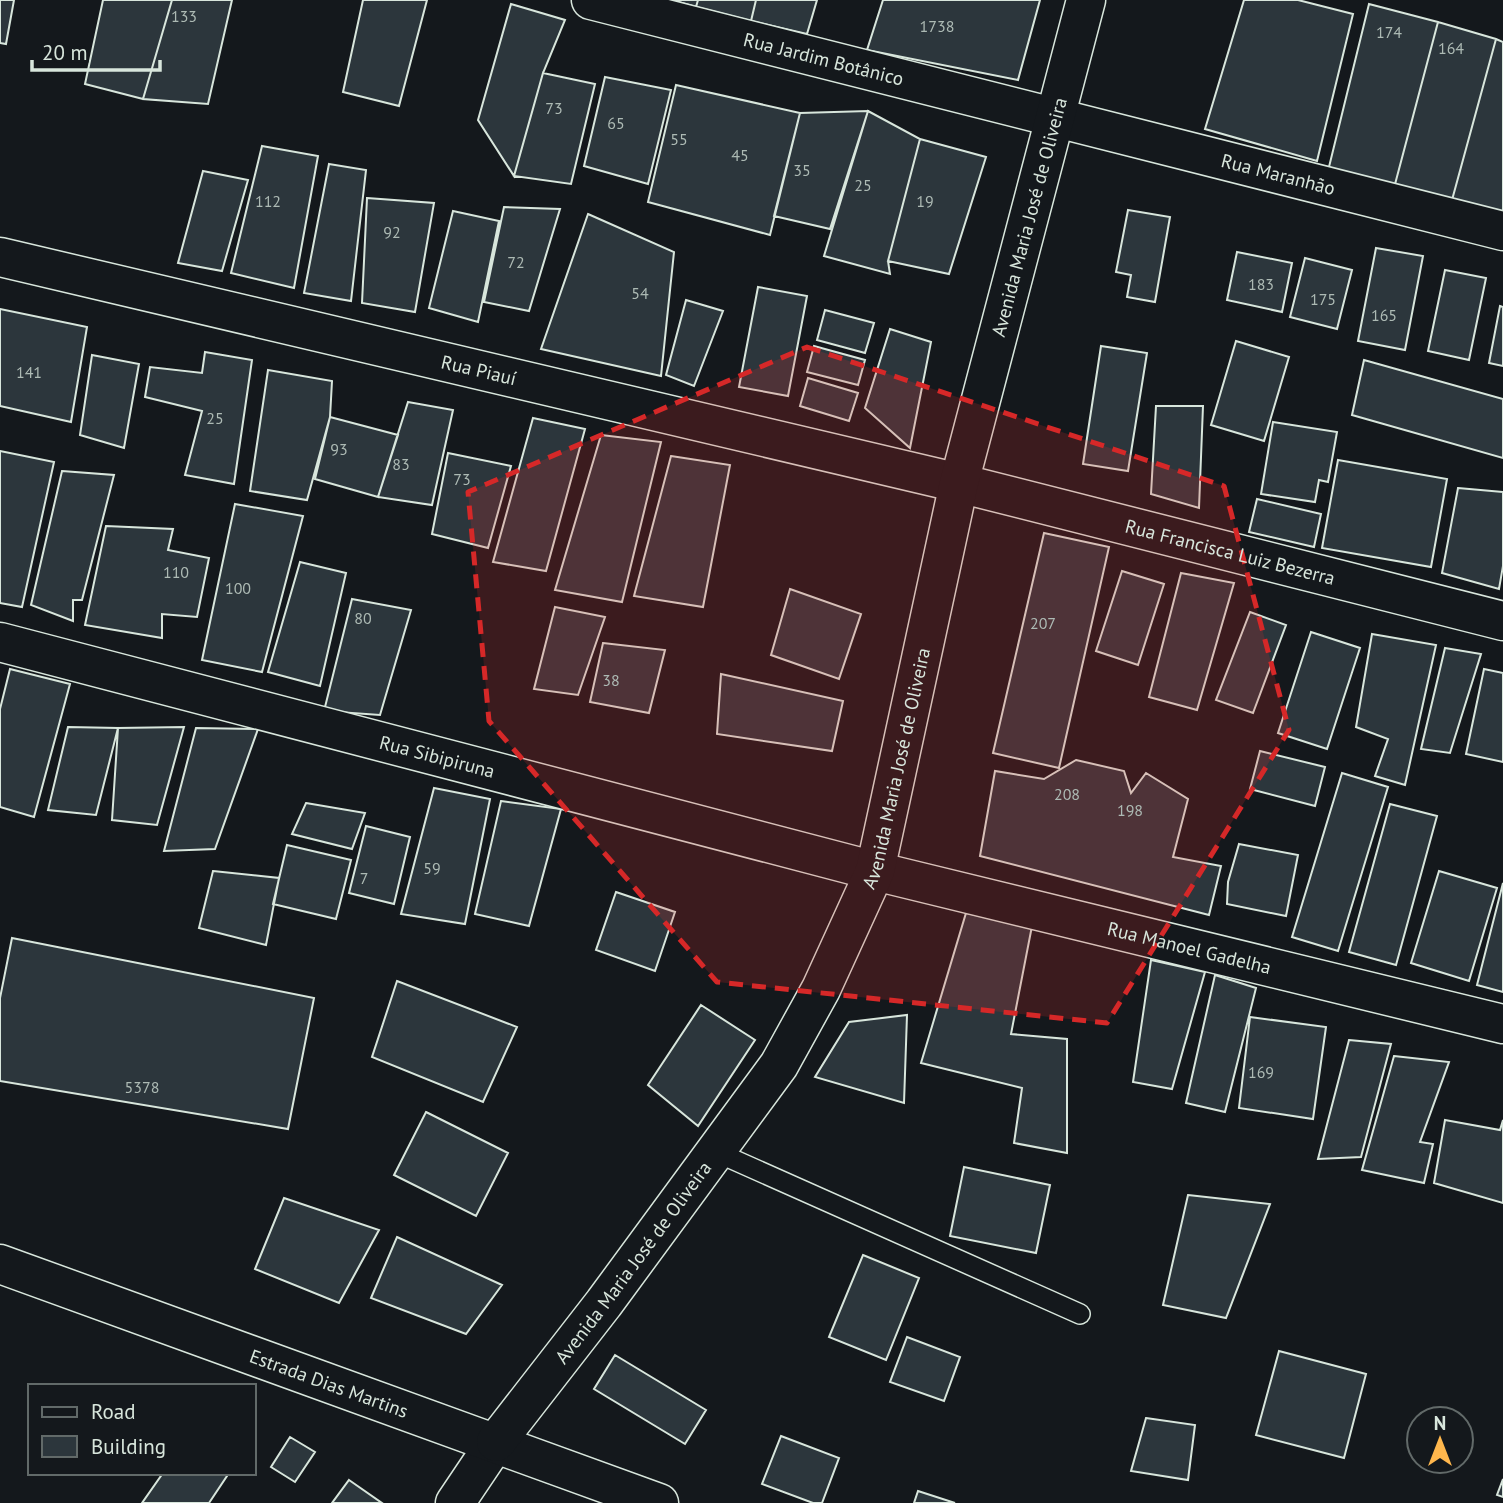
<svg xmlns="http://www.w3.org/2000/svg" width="1503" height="1503" font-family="'PT Sans',sans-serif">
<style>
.building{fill:#2c363c;stroke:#d8e6dc;stroke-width:2}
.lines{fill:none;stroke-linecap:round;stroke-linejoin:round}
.service-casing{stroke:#d8e6dc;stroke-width:22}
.minor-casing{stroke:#d8e6dc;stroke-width:41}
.tertiary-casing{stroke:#d8e6dc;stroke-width:41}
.service{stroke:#14181c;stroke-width:19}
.minor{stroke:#14181c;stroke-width:38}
.tertiary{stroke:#14181c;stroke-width:38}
.marked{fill:#d62828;fill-opacity:0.2;stroke:#d62828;stroke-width:5;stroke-dasharray:14 9;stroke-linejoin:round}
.labels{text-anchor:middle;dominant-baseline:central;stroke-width:5;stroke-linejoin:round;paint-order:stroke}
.number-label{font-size:16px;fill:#adbab4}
.street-label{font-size:19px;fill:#d8e6dc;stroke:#14181c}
</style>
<rect width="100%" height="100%" fill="#14181c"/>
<path class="building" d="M 0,0 L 14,0 L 6,44 L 0,43 Z
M 103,0 L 172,0 L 143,99 L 85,84 Z
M 172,0 L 232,0 L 208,104 L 143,99 Z
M 363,0 L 427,0 L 399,106 L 343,92 Z
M 672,0 L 698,0 L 696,7 Z
M 698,0 L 756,0 L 751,21 L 696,7 Z
M 756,0 L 817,0 L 807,34 L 751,21 Z
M 883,0 L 1040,0 L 1018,80 L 867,50 Z
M 1244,0 L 1298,0 L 1353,14 L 1317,161 L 1205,129 Z
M 511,4 L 565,20 L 543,73 L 514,176 L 478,120 Z
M 1369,4 L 1438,22 L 1394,188 L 1328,171 Z
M 1438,22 L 1496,39 L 1452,200 L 1394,188 Z
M 1496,39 L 1503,42 L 1503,213 L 1452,200 Z
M 543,73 L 595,84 L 571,184 L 514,176 Z
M 605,77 L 671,90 L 648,184 L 584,166 Z
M 676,85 L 800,113 L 770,235 L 648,202 Z
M 868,111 L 830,229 L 774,216 L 800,113 Z
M 868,111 L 920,139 L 888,261 L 890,274 L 824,256 Z
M 920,139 L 986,157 L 949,274 L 888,261 Z
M 262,146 L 318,156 L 294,288 L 231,273 Z
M 329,164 L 366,170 L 351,301 L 304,293 Z
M 203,171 L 248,180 L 222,271 L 178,263 Z
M 367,198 L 434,203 L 415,312 L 362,303 Z
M 504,207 L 560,209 L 529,311 L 484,302 Z
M 1128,210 L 1170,217 L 1155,302 L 1127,297 L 1131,275 L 1116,272 Z
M 453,211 L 499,221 L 478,322 L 429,308 Z
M 588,214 L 674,252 L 661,376 L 541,349 Z
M 1376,248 L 1423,256 L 1405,350 L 1358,341 Z
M 1237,252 L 1292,263 L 1282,312 L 1227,300 Z
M 1305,258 L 1352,270 L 1337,329 L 1290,317 Z
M 1445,270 L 1486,278 L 1469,360 L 1428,351 Z
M 758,287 L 807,296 L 788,396 L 739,387 Z
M 686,300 L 723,311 L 694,386 L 666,375 Z
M 1500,306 L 1503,307 L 1503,366 L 1489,363 Z
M 0,309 L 87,327 L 71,422 L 0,406 Z
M 825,310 L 874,323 L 865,353 L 817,340 Z
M 890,329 L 931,342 L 910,448 L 865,408 Z
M 1236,341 L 1289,357 L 1264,441 L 1211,425 Z
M 814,346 L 865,360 L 858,385 L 807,372 Z
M 1101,346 L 1147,353 L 1128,471 L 1083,464 Z
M 205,352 L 252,360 L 234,484 L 185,475 L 202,411 L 145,397 L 150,367 L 202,373 Z
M 92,355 L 139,364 L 124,448 L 80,435 Z
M 1364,360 L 1503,399 L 1503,458 L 1352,415 Z
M 268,370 L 332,381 L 330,417 L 307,500 L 250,491 Z
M 808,378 L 858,393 L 849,421 L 800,406 Z
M 408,402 L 453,410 L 432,505 L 378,497 Z
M 1156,406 L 1203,406 L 1199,508 L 1151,494 Z
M 330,417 L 398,435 L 378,497 L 315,479 Z
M 533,418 L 585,429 L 546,571 L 493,562 Z
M 1273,422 L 1337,432 L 1328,482 L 1319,480 L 1315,502 L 1261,494 Z
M 601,435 L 661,442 L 622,602 L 555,590 Z
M 0,451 L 54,462 L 22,607 L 0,603 Z
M 448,453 L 511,466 L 488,548 L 432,534 Z
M 671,456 L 730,465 L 703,607 L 634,596 Z
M 1338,460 L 1447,479 L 1431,567 L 1322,548 Z
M 62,471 L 114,475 L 82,600 L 73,600 L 73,621 L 31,605 Z
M 1458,488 L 1503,492 L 1503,566 L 1499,589 L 1442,573 Z
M 1257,499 L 1321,514 L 1314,547 L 1249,532 Z
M 235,504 L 303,516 L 262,672 L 202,660 Z
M 106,526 L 173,529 L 168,550 L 209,558 L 197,617 L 162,614 L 162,638 L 85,625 Z
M 1044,533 L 1109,547 L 1059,768 L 993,753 Z
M 300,562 L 346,573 L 320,686 L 268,672 Z
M 1122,571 L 1164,584 L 1138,665 L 1096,651 Z
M 1181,573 L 1234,583 L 1197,710 L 1149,697 Z
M 790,589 L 861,614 L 839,679 L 771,655 Z
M 352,599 L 411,610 L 380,715 L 324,711 Z
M 555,607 L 605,617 L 578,695 L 534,689 Z
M 1250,612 L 1286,625 L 1253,713 L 1216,700 Z
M 1311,632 L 1360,648 L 1327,749 L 1278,733 Z
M 1372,634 L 1436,645 L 1405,785 L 1375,776 L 1388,739 L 1356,727 Z
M 603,643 L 665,650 L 649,713 L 590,702 Z
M 1445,648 L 1481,654 L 1450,753 L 1421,749 Z
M 10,669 L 70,684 L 34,817 L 0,807 L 0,709 Z
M 1484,669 L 1503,673 L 1503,762 L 1466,754 Z
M 721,674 L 843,701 L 832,751 L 717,734 Z
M 68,727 L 118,728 L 96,815 L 48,810 Z
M 184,727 L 157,825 L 112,820 L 118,728 Z
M 196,728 L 258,729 L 215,849 L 164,851 Z
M 1260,751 L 1325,767 L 1315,806 L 1250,789 Z
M 1076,760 L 1124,771 L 1131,793 L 1146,773 L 1188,799 L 1173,857 L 1221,866 L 1209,915 L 980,856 L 995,771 L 1044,779 Z
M 1342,773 L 1388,787 L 1338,951 L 1292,937 Z
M 434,788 L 490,799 L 465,924 L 401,914 Z
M 501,801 L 561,809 L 529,926 L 475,914 Z
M 306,803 L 365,813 L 352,849 L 292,834 Z
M 1390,804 L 1437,816 L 1396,965 L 1349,952 Z
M 366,826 L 410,837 L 394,904 L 349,893 Z
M 1239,844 L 1298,855 L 1286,916 L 1227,904 L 1228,882 Z
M 287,845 L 351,860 L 336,919 L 273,904 Z
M 213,871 L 279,878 L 266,945 L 199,928 Z
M 1439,871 L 1497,888 L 1469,981 L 1411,963 Z
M 1503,883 L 1503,992 L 1477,985 Z
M 616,892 L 675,912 L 655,971 L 596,950 Z
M 966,913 L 1032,926 L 1011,1034 L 1067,1039 L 1067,1153 L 1014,1143 L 1022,1088 L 921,1063 Z
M 12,938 L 314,998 L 288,1129 L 0,1081 L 0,998 Z
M 1151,960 L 1205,972 L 1172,1089 L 1133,1082 Z
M 1215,975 L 1256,988 L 1225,1112 L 1186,1103 Z
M 397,981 L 517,1027 L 483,1102 L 372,1057 Z
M 701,1005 L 755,1040 L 698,1126 L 648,1085 Z
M 907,1015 L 904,1103 L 815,1077 L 849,1022 Z
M 1250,1017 L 1326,1027 L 1313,1119 L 1239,1108 Z
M 1349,1040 L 1391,1044 L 1361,1157 L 1318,1159 Z
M 1394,1056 L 1449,1062 L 1420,1142 L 1433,1144 L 1424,1183 L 1362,1170 Z
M 426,1112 L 508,1153 L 476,1216 L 394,1175 Z
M 1445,1120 L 1500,1130 L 1503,1120 L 1503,1203 L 1434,1183 Z
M 964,1167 L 1050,1185 L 1036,1253 L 950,1236 Z
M 1188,1195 L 1270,1204 L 1226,1318 L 1163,1305 Z
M 284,1198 L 379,1230 L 339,1303 L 255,1269 Z
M 397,1237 L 502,1285 L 466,1334 L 371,1298 Z
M 863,1255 L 919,1278 L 886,1360 L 829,1337 Z
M 907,1337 L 960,1357 L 944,1401 L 890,1382 Z
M 1279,1351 L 1366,1374 L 1344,1458 L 1256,1435 Z
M 615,1355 L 706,1410 L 685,1444 L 594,1389 Z
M 1146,1418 L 1195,1425 L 1188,1480 L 1131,1471 Z
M 781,1436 L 839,1458 L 822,1503 L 813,1503 L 762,1484 Z
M 290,1437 L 315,1452 L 295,1482 L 271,1467 Z
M 163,1473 L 229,1473 L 209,1503 L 142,1503 Z
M 1503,1479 L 1503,1497 L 1497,1495 Z
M 349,1480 L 382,1503 L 332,1503 Z
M 918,1491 L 955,1503 L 914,1503 Z"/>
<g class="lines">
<g class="service-casing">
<path id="service" d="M 714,1151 L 1080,1314"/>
</g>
<g class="minor-casing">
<g id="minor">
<path id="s1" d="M 591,0 L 1503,231"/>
<path id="s2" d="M 0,257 L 959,483 L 1503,621"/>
<path id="s3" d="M 0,642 L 875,871 L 1503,1024"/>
<path d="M 455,1503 L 496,1442"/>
</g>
</g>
<g class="tertiary-casing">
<g id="tertiary">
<path id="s4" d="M 0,1264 L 659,1503"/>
<path id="s5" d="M 496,1442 L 604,1303 L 779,1065 L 821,989 L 875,871 L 959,483 L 1086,0"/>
</g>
</g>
<use href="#service" class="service"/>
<use href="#minor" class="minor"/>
<use href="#tertiary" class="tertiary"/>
</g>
<path class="marked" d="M 807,347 L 1224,486 L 1289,730 L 1107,1023 L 717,982 L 489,721 L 468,492 Z"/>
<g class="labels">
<g class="number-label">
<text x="184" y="16">133</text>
<text x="937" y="26">1738</text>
<text x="1389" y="32">174</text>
<text x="1451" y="48">164</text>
<text x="554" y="108">73</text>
<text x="616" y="123">65</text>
<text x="679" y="139">55</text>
<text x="740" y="155">45</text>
<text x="802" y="170">35</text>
<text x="863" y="185">25</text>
<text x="268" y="201">112</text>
<text x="925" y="201">19</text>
<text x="392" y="232">92</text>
<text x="516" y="262">72</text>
<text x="1261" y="284">183</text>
<text x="640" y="293">54</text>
<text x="1323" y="299">175</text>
<text x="1384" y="315">165</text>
<text x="29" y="372">141</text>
<text x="215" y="418">25</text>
<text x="339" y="449">93</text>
<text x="401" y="464">83</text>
<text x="462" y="479">73</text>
<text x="176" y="572">110</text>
<text x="238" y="588">100</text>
<text x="363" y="618">80</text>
<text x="1043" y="623">207</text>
<text x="611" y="680">38</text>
<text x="1067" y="794">208</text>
<text x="1130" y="810">198</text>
<text x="432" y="868">59</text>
<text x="364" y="878">7</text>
<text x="1261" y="1072">169</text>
<text x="142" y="1087">5378</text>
</g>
<g class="street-label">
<text stroke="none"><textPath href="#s1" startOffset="240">Rua Jardim Botânico</textPath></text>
<text stroke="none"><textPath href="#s1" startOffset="709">Rua Maranhão</textPath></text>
<text stroke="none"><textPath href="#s5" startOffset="1360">Avenida Maria José de Oliveira</textPath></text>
<text stroke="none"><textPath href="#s2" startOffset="492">Rua Piauí</textPath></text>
<text stroke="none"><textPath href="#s2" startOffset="1265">Rua Francisca Luiz Bezerra</textPath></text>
<text stroke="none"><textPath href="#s3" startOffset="452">Rua Sibipiruna</textPath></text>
<text stroke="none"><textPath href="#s5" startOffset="793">Avenida Maria José de Oliveira</textPath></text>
<text stroke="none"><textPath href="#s3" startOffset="1228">Rua Manoel Gadelha</textPath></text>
<text stroke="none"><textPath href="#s5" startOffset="226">Avenida Maria José de Oliveira</textPath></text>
<text stroke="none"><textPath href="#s4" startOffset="350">Estrada Dias Martins</textPath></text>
</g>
</g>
<rect x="28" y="1384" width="228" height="91" fill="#14181c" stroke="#626a69" stroke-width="2"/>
<rect x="42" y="1407" width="35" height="10" fill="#14181c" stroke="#626a69" stroke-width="2"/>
<text x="91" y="1419" font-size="21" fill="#d8e6dc">Road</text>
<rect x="42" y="1436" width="35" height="21" fill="#2c363c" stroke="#626a69" stroke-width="2"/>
<text x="91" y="1454" font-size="21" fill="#d8e6dc">Building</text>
<g transform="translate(1440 1440)"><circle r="33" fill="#14181c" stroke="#626a69" stroke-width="2"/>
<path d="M0-5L12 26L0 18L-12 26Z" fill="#ffb74d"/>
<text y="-10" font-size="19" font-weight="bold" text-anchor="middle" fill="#d8e6dc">N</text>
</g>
<path d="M32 60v10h128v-10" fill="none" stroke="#d8e6dc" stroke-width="3.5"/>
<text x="42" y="60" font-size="21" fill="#d8e6dc" stroke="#14181c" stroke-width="5" paint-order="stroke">20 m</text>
</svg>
